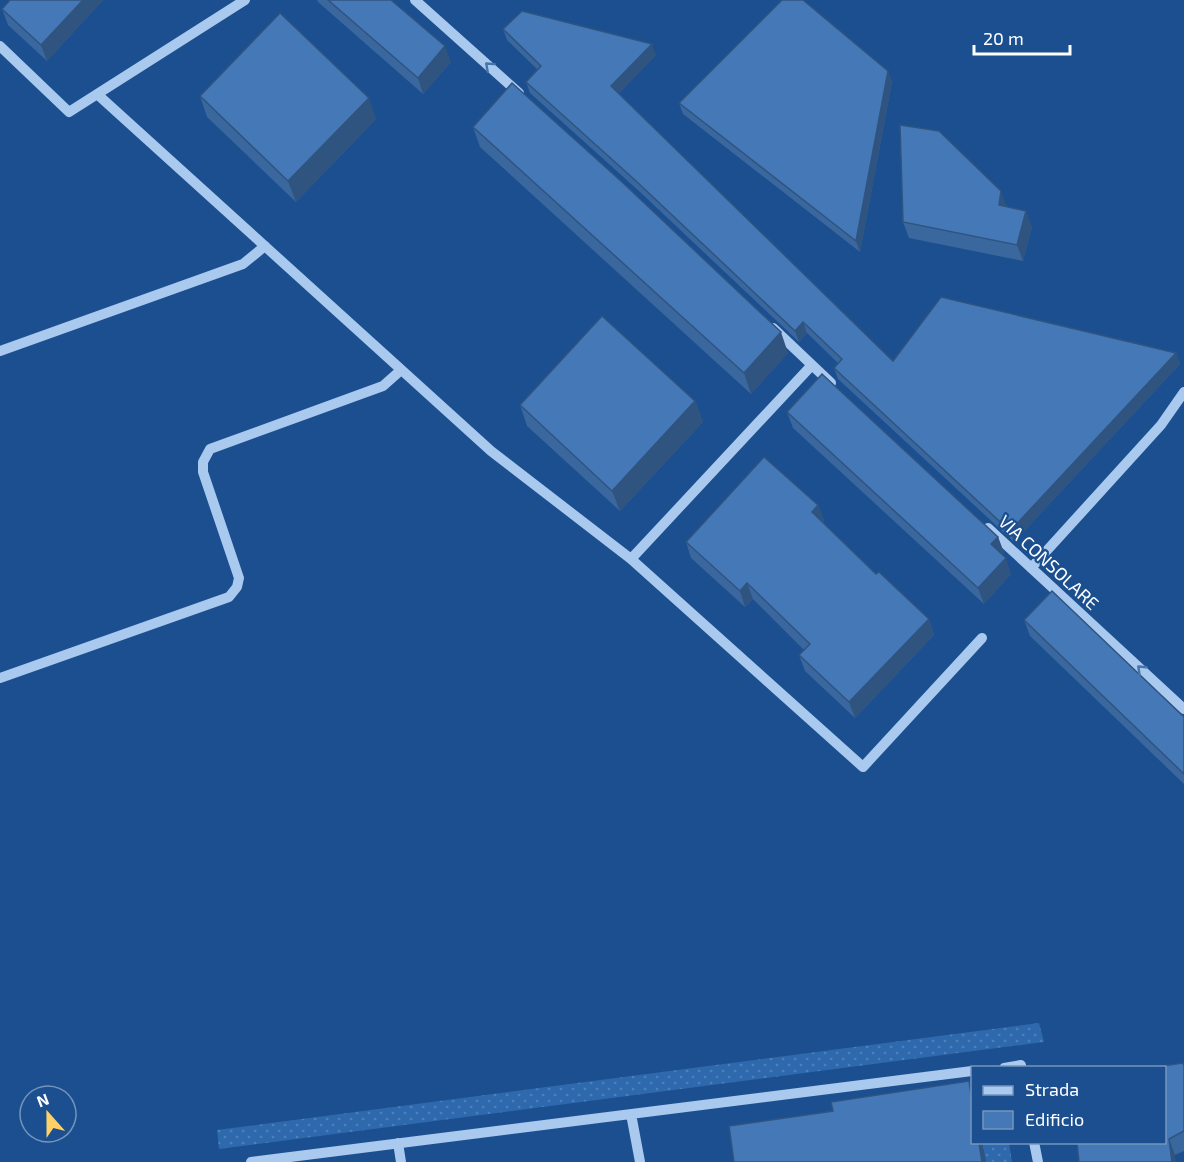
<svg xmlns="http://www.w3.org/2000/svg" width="1184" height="1162" font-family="'Exo 2',sans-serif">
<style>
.grass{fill:url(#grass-dots)}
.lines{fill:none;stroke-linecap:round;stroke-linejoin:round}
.minor{stroke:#a9c9ee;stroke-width:10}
.wall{fill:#3a679d}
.shaded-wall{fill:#305480}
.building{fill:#4478b7;stroke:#305480;stroke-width:1.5}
.oneway{stroke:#4674ac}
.labels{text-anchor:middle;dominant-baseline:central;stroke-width:4.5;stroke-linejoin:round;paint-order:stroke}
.street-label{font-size:18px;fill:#fff;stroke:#1b4f8f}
</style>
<defs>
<pattern id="grass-dots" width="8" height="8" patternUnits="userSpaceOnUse" patternTransform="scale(1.5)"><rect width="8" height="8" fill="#2e69ad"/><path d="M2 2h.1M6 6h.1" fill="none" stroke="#4d80b9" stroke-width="1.8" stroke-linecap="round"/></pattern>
</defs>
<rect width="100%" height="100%" fill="#1b4f8f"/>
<path class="grass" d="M 1039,1023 L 1044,1042 L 219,1149 L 217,1130 Z
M 982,1143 L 1009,1143 L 1012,1162 L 986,1162 Z"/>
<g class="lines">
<path class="minor" d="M 415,0 L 519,93
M 0,46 L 69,112 L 245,0
M 97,94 L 491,451 L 631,559 L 863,767 L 982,638
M 773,328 L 831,383
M 0,351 L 243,264 L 265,246
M 988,528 L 1184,709
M 631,559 L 812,365
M 1031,568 L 1161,425 L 1184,392
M 0,678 L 229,597 L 237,587 L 239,578 L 203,472 L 203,462 L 210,449 L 383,386 L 401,370
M 1004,1068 L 1021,1065 L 1021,1068
M 631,1114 L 640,1162
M 1034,1142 L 1038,1162
M 398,1143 L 401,1162
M 251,1162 L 972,1071"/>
</g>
<path class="wall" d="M 103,0 L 47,61 L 8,25 L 2,9 Z
M 317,0 L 391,0 L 451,62 L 423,94 L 318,2 Z
M 503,29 L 656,55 L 618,94 L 893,361 L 1176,353 L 1180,364 L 1014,542 L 838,379 L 834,368 L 838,363 L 807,333 L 799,342 L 640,192 L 530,93 L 526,82 L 537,69 L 507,40 Z
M 888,71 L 892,82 L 860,252 L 683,114 L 679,103 Z
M 200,96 L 376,119 L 296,202 L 207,117 Z
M 473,127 L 788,353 L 751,394 L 480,147 Z
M 1007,207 L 1032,227 L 1023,261 L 909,238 L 903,222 Z
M 695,401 L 703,422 L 620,511 L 527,426 L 520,405 Z
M 787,412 L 998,537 L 1004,553 L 1002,555 L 1011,574 L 984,604 L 793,428 Z
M 818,505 L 824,521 L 823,522 L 876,574 L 929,619 L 934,635 L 855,718 L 805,671 L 799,655 L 804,650 L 753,599 L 745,607 L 691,558 L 686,542 Z
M 1024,620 L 1184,717 L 1184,784 L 1030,636 Z
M 1184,1065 L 1184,1151 L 1175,1155 L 1079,1162 Z"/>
<path class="shaded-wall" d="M 83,0 L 103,0 L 47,61 L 41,45 Z
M 652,44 L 656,55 L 615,97 L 611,86 Z
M 445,46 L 451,62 L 423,94 L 418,78 Z
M 888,71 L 892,82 L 860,252 L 856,241 Z
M 369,98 L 376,119 L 296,202 L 288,181 Z
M 1001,191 L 1007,207 L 999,205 Z
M 1026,211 L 1032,227 L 1023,261 L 1017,245 Z
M 803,322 L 807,333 L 799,342 L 795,331 Z
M 781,332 L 788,353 L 751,394 L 744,373 Z
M 1176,353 L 1180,364 L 1014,542 L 1010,531 Z
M 695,401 L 703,422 L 620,511 L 612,491 Z
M 818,505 L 824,521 L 818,528 L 812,512 Z
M 998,537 L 1004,553 L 997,560 L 991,544 Z
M 1006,558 L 1011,574 L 984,604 L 978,588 Z
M 747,583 L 753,599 L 745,607 L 740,591 Z
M 929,619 L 934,635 L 855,718 L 849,702 Z
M 1169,1139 L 1175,1155 L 1176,1162 L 1172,1162 Z
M 979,1143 L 982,1143 L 986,1162 L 982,1162 Z"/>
<path class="building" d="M 10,0 L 83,0 L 41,45 L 2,9 Z
M 328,0 L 391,0 L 445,46 L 418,78 Z
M 782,0 L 803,0 L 888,71 L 856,241 L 679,103 Z
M 522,11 L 652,44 L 611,86 L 893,361 L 941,297 L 1176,353 L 1010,531 L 834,368 L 842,359 L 803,322 L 795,331 L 636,181 L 526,82 L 541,66 L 503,29 Z
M 280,13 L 369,98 L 288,181 L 200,96 Z
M 512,83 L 622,182 L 781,332 L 744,373 L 473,127 Z
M 900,125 L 939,131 L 1001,191 L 999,205 L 1026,211 L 1017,245 L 903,222 Z
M 602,316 L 695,401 L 612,491 L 520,405 Z
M 822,374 L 998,537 L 991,544 L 1006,558 L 978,588 L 787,412 Z
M 764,457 L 818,505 L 812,512 L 876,574 L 879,572 L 929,619 L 849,702 L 799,655 L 810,644 L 747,583 L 740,591 L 686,542 Z
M 1052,591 L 1184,717 L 1184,774 L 1024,620 Z
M 1182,1063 L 1184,1065 L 1184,1131 L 1169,1139 L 1172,1162 L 1079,1162 L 1077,1143 L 1164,1143 L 1164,1068 L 1150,1068 Z
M 969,1081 L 972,1101 L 972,1143 L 979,1143 L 982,1162 L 734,1162 L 729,1126 L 833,1111 L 831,1102 Z"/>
<defs><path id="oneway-chevron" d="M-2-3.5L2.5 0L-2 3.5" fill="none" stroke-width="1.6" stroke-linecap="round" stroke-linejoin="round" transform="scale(1.5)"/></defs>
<g class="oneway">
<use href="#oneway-chevron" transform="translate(489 66) rotate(-138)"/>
<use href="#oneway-chevron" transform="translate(1141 669) rotate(-137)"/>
</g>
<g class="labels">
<g class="street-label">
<text transform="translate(1049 562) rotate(43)">VIA CONSOLARE</text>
</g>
</g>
<rect x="971" y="1066" width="195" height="78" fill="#1b4f8f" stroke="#7695bc" stroke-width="1.5"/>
<rect x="983" y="1086" width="30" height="9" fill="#a9c9ee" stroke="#7695bc" stroke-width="1.5"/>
<text x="1025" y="1096" font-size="18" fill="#ffffff">Strada</text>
<rect x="983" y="1111" width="30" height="18" fill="#4478b7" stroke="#7695bc" stroke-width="1.5"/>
<text x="1025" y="1126" font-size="18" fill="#ffffff">Edificio</text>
<g transform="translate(48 1114) rotate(339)"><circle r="28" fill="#1b4f8f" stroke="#7695bc" stroke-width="1.5"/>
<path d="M0-4.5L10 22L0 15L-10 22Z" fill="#ffd166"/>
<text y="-9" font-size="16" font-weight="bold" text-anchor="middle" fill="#ffffff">N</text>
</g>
<path d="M974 45v9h96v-9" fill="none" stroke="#ffffff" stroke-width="3"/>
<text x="983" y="45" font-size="18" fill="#ffffff" stroke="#1b4f8f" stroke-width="4.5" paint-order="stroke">20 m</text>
</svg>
